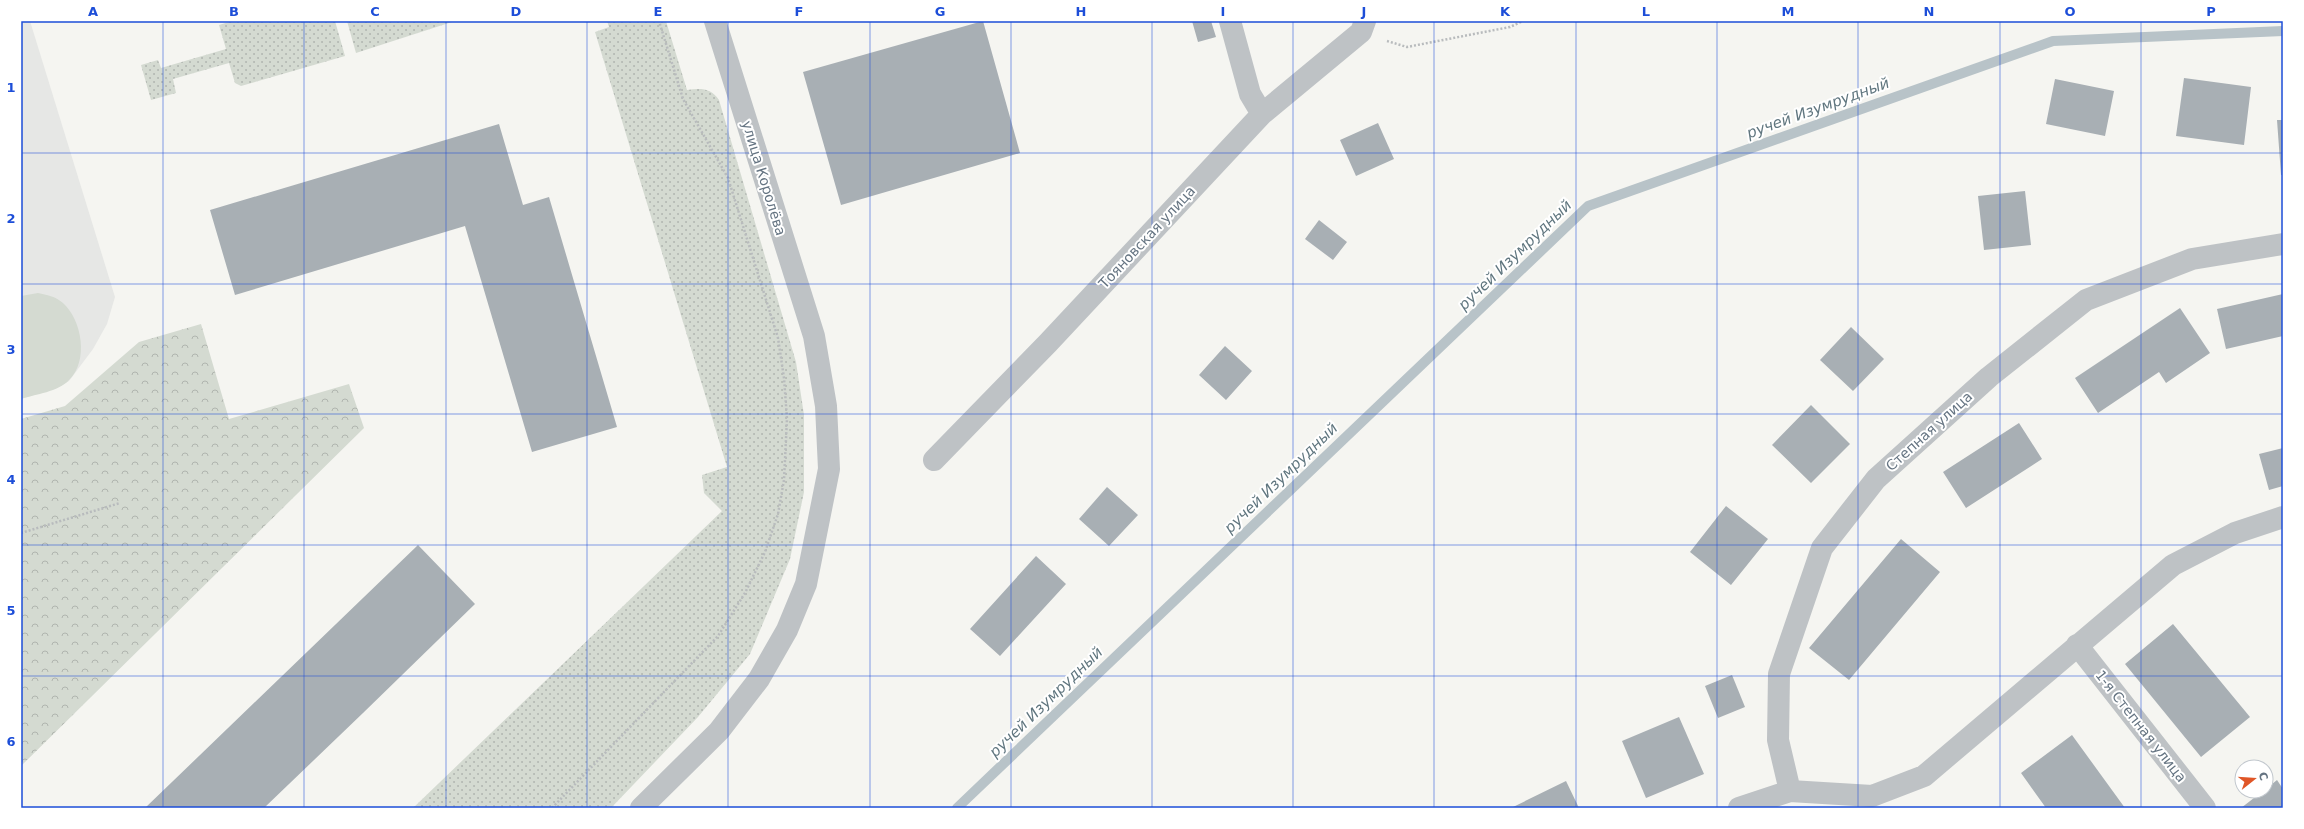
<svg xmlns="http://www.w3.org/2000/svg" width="2304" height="829" font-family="'DejaVu Sans',sans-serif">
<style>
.built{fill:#e6e7e5}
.grass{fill:url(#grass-dots)}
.park{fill:url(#park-crowns)}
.pitch{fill:#d4dad1}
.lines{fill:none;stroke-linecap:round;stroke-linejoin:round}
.stream{stroke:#b8c3c8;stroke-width:10}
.building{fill:#a8afb4}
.path{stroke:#b8bbbd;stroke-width:2.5;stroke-dasharray:2 2;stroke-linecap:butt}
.minor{stroke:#bec2c5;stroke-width:22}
.grid{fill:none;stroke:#1d4ed8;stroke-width:1;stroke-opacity:0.55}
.labels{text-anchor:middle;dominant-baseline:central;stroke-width:4;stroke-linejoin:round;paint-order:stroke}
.street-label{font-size:14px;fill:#657482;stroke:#fff}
.water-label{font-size:15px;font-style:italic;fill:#60767f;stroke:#fff}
.neatline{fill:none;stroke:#1d4ed8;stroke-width:1.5}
.grid-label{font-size:13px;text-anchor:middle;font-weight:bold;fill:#1d4ed8}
</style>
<defs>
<pattern id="grass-dots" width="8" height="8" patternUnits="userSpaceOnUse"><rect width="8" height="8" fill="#d4dad1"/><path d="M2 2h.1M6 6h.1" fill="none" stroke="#b0b5af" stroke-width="1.8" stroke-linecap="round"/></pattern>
<pattern id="park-crowns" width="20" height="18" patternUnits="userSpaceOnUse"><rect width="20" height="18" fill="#d4dad1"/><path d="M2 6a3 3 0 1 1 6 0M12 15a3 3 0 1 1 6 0" fill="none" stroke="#b0b5af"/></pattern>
</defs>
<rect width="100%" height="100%" fill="#f5f5f1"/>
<path class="built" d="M 21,21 L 30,21 L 115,297 L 107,324 L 93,349 L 69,381 L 57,388 L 21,399 Z"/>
<path class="grass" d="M 232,21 L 335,21 L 345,56 L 241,86 L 235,83 L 229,63 L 173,79 L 176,93 L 151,100 L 141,65 L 158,60 L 161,68 L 226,49 L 219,25 Z
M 347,21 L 455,21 L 356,53 Z
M 607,21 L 666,21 L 687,90 C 701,88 711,88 719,100 L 796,362 L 804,415 L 804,492 L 790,559 L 750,654 L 698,717 L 611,808 L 413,808 L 722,511 L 704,493 L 702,475 L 727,467 L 595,32 L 609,27 Z"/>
<path class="park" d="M 201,324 L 229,419 L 349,384 L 364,428 L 21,766 L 21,419 L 65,406 L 139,342 Z"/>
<path class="pitch" d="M 38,293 C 47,295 55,296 63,303 C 82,320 89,361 69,380 C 58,392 36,394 21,399 L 21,296 Z"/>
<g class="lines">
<path class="stream" d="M 957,808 L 1588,206 L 2053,41 L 2283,31"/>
</g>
<path class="building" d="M 983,21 L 1020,153 L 841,205 L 803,72 Z
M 1192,21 L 1211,21 L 1216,37 L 1198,42 Z
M 2184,78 L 2251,87 L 2244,145 L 2176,136 Z
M 2055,79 L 2114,91 L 2105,136 L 2046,124 Z
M 2277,120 L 2283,120 L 2283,175 L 2281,175 Z
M 1378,123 L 1394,159 L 1356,176 L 1340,140 Z
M 499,124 L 523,205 L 549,197 L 617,427 L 532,452 L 465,226 L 235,295 L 210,210 Z
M 2025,191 L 2031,245 L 1984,250 L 1978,196 Z
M 1319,220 L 1347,242 L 1333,260 L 1305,239 Z
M 2283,294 L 2283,336 L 2226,349 L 2217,309 Z
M 2180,308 L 2210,353 L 2166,383 L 2159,372 L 2098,413 L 2075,378 Z
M 1851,327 L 1884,359 L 1853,391 L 1820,360 Z
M 1225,346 L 1252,371 L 1226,400 L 1199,375 Z
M 1811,405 L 1850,444 L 1811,483 L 1772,445 Z
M 2019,423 L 2042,459 L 1966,508 L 1943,472 Z
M 2283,448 L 2283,486 L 2269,490 L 2259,454 Z
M 1107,487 L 1138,515 L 1109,546 L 1079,519 Z
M 1726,506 L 1768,539 L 1731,585 L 1690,552 Z
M 1901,539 L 1940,572 L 1849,680 L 1809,648 Z
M 418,545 L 475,604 L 363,713 L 264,808 L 145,808 Z
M 1036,556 L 1066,584 L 1000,656 L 970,629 Z
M 2173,624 L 2250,717 L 2201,757 L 2125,664 Z
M 1732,675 L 1745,707 L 1718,718 L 1705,686 Z
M 1679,717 L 1704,774 L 1646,798 L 1622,741 Z
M 2072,735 L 2125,808 L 2046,808 L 2021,773 Z
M 2277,780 L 2283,789 L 2283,808 L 2241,808 L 2263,791 L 2266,791 L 2266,789 Z
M 1566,781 L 1579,808 L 1511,808 Z"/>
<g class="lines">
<path class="path" d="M 1387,41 L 1407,47 L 1510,27 L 1523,21
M 21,533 L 120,503
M 552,808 L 718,636 L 745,593 L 765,552 L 778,514 L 784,480 L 787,419 L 784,378 L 778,338 L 728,178 L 683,99 L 659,21"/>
<path class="minor" d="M 1230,21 L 1250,94 L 1262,114
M 934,460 L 1048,343 L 1262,114 L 1361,32 L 1365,21
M 2077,645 L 2205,808
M 1790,791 L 1778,740 L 1779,674 L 1822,548 L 1876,479 L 1989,377 L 2086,300 L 2192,259 L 2283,244
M 641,808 L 719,731 L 759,679 L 787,630 L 806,584 L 829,469 L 826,406 L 814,336 L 715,21
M 1739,808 L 1790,791 L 1872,796 L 1924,776 L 2173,565 L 2235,533 L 2283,517"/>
</g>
<path class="grid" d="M 163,21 L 163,808M 304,21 L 304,808M 446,21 L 446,808M 587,21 L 587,808M 728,21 L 728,808M 870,21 L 870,808M 1011,21 L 1011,808M 1152,21 L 1152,808M 1293,21 L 1293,808M 1434,21 L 1434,808M 1576,21 L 1576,808M 1717,21 L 1717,808M 1858,21 L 1858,808M 2000,21 L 2000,808M 2141,21 L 2141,808M 21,153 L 2283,153M 21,284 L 2283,284M 21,414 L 2283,414M 21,545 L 2283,545M 21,676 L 2283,676"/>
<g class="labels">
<g class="street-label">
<text transform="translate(764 178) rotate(73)">улица Королёва</text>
<text transform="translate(1147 237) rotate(-47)">Тояновская улица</text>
<text transform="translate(1929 431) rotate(-42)">Степная улица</text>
<text transform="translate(2141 726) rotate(52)">1-я Степная улица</text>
</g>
<g class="water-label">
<text transform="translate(1818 108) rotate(-20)">ручей Изумрудный</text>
<text transform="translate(1515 255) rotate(-44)">ручей Изумрудный</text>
<text transform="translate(1281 478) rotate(-44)">ручей Изумрудный</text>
<text transform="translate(1046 702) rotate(-44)">ручей Изумрудный</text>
</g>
</g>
<rect width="2304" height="829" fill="none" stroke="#ffffff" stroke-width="44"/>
<g transform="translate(2254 779) rotate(73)"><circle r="19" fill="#ffffff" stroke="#c1c7cd"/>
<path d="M0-3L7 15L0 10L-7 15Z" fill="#e05627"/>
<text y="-6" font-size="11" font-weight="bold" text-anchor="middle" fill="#657482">С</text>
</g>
<rect x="22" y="22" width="2260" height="785" class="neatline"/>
<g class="grid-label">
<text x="93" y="16">A</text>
<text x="234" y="16">B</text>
<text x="375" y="16">C</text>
<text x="516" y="16">D</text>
<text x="658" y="16">E</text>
<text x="799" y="16">F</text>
<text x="940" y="16">G</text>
<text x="1081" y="16">H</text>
<text x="1223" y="16">I</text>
<text x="1364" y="16">J</text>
<text x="1505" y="16">K</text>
<text x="1646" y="16">L</text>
<text x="1788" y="16">M</text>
<text x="1929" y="16">N</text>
<text x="2070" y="16">O</text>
<text x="2211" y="16">P</text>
<text x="11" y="92">1</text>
<text x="11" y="223">2</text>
<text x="11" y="354">3</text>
<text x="11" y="484">4</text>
<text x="11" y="615">5</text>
<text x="11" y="746">6</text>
</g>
</svg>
